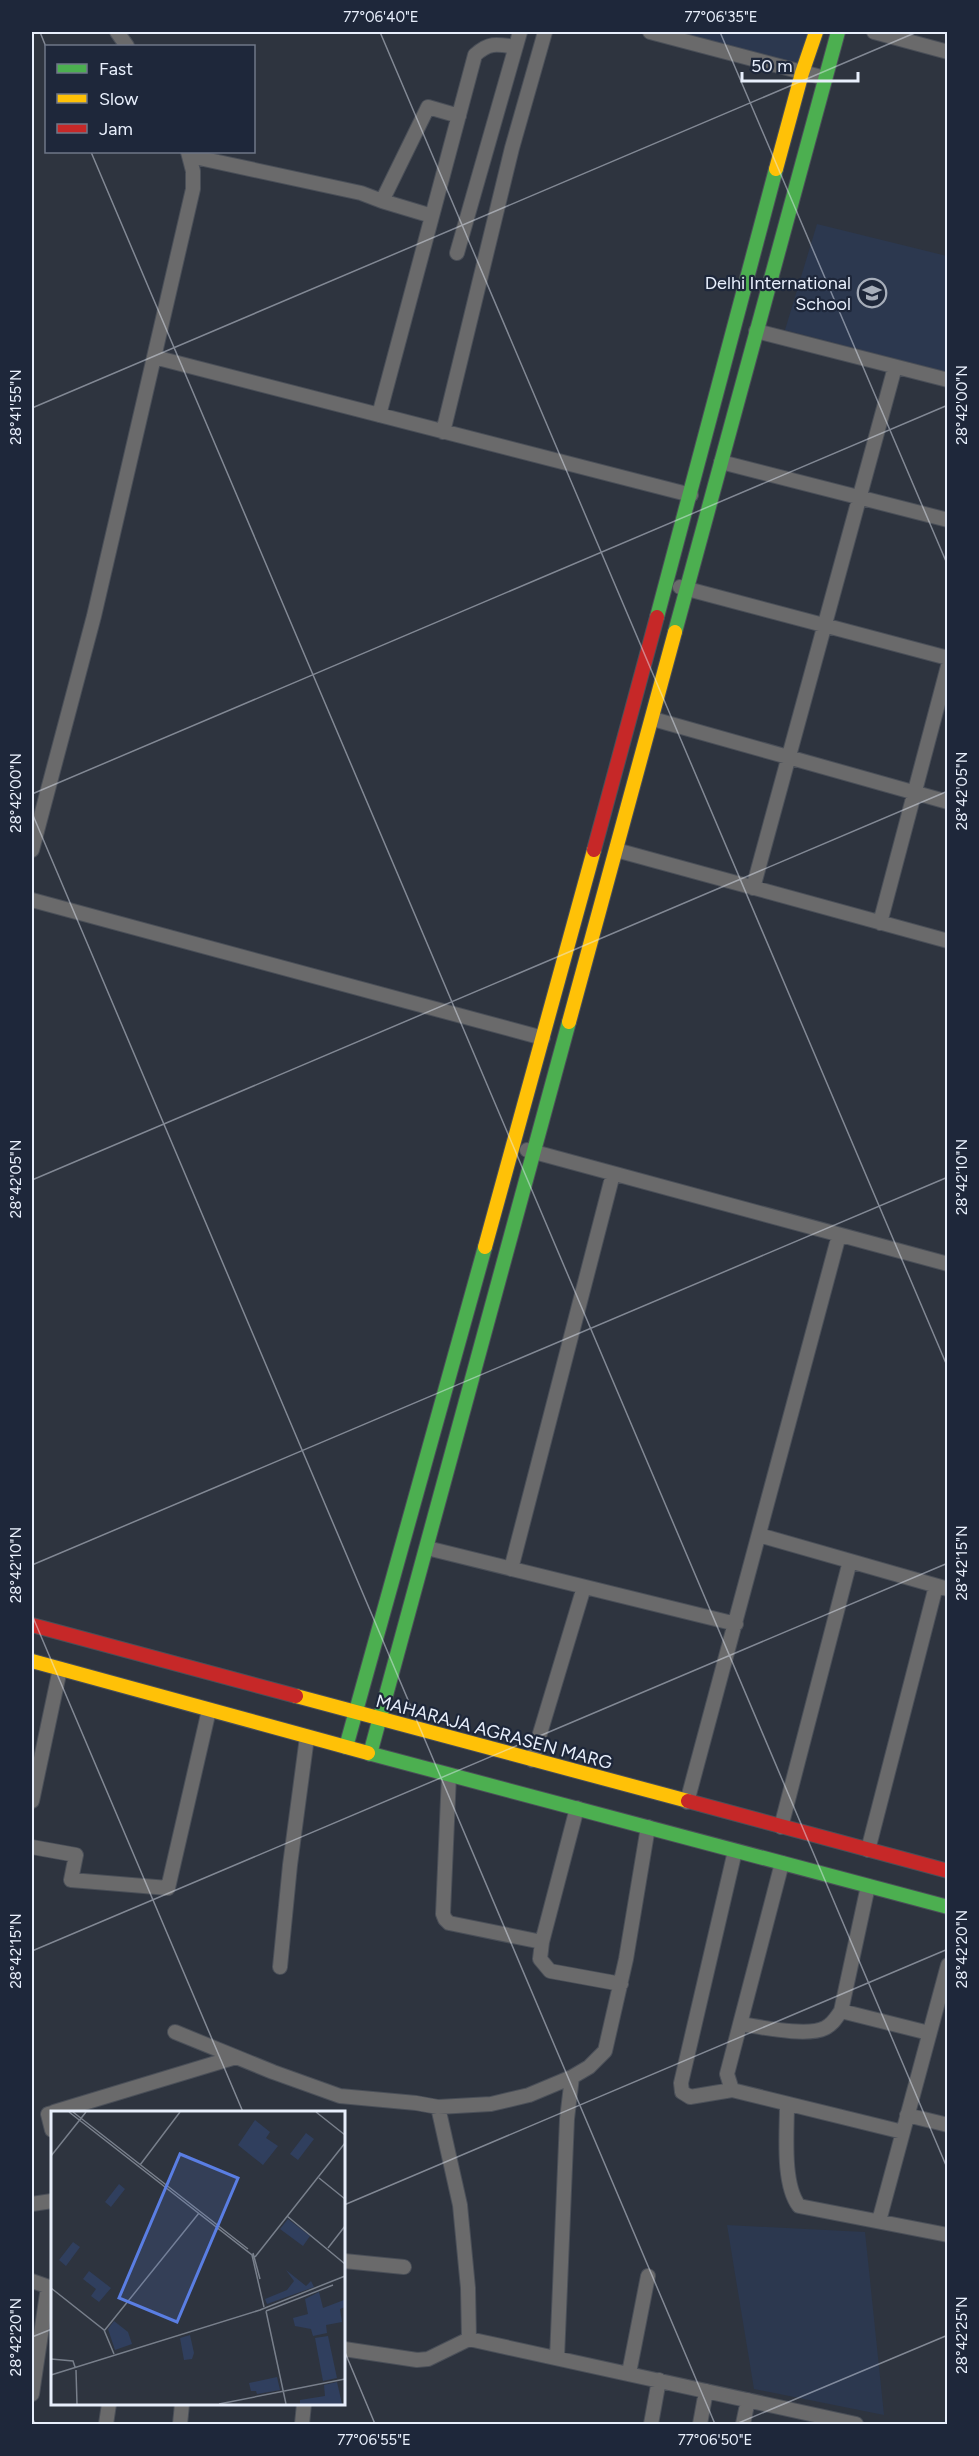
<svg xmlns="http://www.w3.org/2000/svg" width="979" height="2456" font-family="Figtree,sans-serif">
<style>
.built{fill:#2c384f}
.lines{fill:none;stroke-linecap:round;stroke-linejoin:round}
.street-casing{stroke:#4a4f58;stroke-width:16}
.fast-casing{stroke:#4a4f58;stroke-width:16}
.slow-casing{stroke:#4a4f58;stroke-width:16}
.jam-casing{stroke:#4a4f58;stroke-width:16}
.street{stroke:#6a6a6b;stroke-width:14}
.fast{stroke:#4caf50;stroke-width:14}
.slow{stroke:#ffc107;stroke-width:14}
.jam{stroke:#c62828;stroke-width:14}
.ticks{fill:none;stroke:#e8effc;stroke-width:1.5;stroke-opacity:0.45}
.labels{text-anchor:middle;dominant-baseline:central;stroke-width:4.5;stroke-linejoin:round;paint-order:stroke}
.poi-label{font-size:18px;fill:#e8effc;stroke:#1e273a;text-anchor:end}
.street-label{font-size:18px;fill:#e8effc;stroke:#1e273a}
.inset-road{fill:none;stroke:#787f8b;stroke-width:1.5}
.view{fill:#5a7ee3;fill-opacity:0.15;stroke:#5a7ee3;stroke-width:3}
.inset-edge{fill:none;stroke:#e8effc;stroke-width:3}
.neatline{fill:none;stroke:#e8effc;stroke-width:2}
.ticks-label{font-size:15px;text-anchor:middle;fill:#e8effc}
</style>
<rect width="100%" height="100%" fill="#2e343f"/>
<path class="built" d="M 657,32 L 809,32 L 800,67 Z
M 817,224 L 947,256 L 947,372 L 785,330 Z
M 727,2225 L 865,2232 L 884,2415 L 754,2389 Z"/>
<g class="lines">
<g class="street-casing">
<path id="street" d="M 117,32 L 127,46
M 650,32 L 825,78
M 874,32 L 948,52
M 190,156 L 361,193 L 382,201 L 428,107 L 459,116
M 382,201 L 432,216
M 457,253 L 520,32
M 756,331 L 948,380
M 154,357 L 691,495
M 379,415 L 475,55 C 489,42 497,44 515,47
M 443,432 L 512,148 L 545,32
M 721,462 L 948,520
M 680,587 L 948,658
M 653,719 L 948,802
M 32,850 L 94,616 L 193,189 L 193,171 L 188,152
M 616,850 L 948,941
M 753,888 L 895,367
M 32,900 L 543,1038
M 880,923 L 948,666
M 527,1150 L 948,1264
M 759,1535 L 948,1589
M 427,1548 L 736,1624
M 511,1569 L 613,1174
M 532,1760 L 584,1587
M 449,1775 L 443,1914 L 445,1919 L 449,1923 L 542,1942
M 32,1801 L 60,1669
M 687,1802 L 839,1235
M 577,1808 L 542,1942 L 540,1959 L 550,1971 L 621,1984
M 781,1827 L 850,1561
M 32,1847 L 76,1855 L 71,1880 L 168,1888 L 209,1710
M 868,1850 L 936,1586
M 782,1863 L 727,2074 L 732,2090 L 903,2132
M 280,1967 L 290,1865 L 307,1737
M 841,2011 L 929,2033
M 740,2024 C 761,2027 807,2037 825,2028 C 833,2024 836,2018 841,2011 L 868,1886
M 175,2032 L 273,2072 L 340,2096 L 416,2103 L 438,2107 L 491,2104 L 529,2095 L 572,2077
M 732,2090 L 690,2097 L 682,2092 L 681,2083 L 735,1851
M 787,2104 C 787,2132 782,2184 799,2206 L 948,2235
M 438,2107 L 460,2205 L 468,2288 L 469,2339
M 54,2112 L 236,2057
M 52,2113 L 48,2114 L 52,2130
M 907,2115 L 948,2125
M 32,2204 L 52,2201
M 879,2221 L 948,1965
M 344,2261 L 404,2267
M 32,2281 L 52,2288
M 344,2349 L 417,2360 L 428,2359 L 469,2339 L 856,2424
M 557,2358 L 567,2119 L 572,2077 L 589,2067 L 605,2051 L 626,1959 L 648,1827
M 629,2373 L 648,2276
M 32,2394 L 48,2287
M 106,2424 L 109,2404
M 180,2424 L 182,2404
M 302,2424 L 304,2404
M 651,2424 L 659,2380
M 700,2424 L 706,2391
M 743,2424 L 748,2400"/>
</g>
<g class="fast-casing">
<path id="fast" d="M 657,617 L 776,169
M 675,632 L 838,32
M 346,1747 L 485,1247
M 368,1753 L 948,1907
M 370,1754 L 569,1022"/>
</g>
<g class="slow-casing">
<path id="slow" d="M 776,169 L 802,73 L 816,32
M 569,1022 L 675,632
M 485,1247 L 594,850
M 32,1661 L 368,1753
M 296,1696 L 688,1801"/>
</g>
<g class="jam-casing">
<path id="jam" d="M 594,850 L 657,617
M 32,1625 L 296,1696
M 688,1801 L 948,1871"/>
</g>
<use href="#street" class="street"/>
<use href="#fast" class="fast"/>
<use href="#slow" class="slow"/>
<use href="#jam" class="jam"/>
</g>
<path class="ticks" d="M 40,32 L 46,47M 380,32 L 948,1368M 720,32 L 948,566M 91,152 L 948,2170M 32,408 L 917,32M 32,794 L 948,405M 32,813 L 715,2424M 32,1180 L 948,791M 32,1565 L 948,1177M 32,1615 L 243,2112M 32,1951 L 948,1563M 344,2205 L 948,1949M 32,2337 L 52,2329M 344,2350 L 375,2424M 32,2417 L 35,2424M 736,2424 L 948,2335"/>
<defs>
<g id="school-ring" transform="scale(1.5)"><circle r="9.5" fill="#1e273a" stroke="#a7aeba" stroke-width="1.5"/><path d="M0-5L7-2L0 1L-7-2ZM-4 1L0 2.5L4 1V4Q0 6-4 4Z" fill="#a7aeba"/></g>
</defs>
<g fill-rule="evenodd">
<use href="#school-ring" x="872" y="293"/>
</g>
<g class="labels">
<g class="poi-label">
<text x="851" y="283">Delhi International<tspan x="851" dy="21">School</tspan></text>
</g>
<g class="street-label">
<text transform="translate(494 1732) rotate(15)">MAHARAJA AGRASEN MARG</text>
</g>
</g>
<g transform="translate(51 2111)">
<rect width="294" height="294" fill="#2e343f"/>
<path d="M 204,9 L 219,21 L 215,27 L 227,35 L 212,54 L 187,34 ZM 255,22 L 263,28 L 247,49 L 239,43 ZM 68,73 L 74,78 L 60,96 L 54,91 ZM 237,108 L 259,125 L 252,135 L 229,118 ZM 22,131 L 29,136 L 15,155 L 8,149 ZM 235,159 L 255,175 L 260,170 L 263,176 L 216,193 L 214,188 L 236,179 L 243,170 ZM 38,160 L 60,177 L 48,191 L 40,185 L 45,178 L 32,168 ZM 268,181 L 272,197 L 293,189 L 294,196 L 289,198 L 291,211 L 275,214 L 276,222 L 262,225 L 260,218 L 244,215 L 242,207 L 257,203 L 254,188 ZM 63,210 L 77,221 L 81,233 L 64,239 L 57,218 ZM 139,224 L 143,242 L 141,248 L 133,249 L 129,227 ZM 277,225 L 286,267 L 272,270 L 264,227 ZM 226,266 L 229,279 L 206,283 L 205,280 L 200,280 L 198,272 ZM 286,271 L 291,293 L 249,293 L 249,289 L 274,285 L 273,274 Z" fill="#303f5e"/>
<path class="inset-road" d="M 18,1 L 201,144 L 213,196M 22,1 L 197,138M 265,1 L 294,24M 0,45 L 35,1M 89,54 L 129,1M 268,67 L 294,88M 236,105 L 294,153M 277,137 L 294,115M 202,142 L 209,168M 204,146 L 294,32M 0,177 L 53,219 L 63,243M 215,200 L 235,293M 215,200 L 282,174M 53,220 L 148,102M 0,248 L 22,250 L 24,256M 25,259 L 26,293M 0,264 L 209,199 L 294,165M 168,293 L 294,268"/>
<path class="view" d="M 129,43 L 187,67 L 126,211 L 68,187 Z"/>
<rect width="294" height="294" class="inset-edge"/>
</g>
<rect width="979" height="2456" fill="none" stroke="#1e273a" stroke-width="66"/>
<rect x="45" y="45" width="210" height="108" fill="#1e273a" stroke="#6f7788" stroke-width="1.5"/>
<rect x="57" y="64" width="30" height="9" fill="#4caf50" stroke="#6f7788" stroke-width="1.5"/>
<text x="99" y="75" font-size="18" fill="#e8effc">Fast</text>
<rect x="57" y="94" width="30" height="9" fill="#ffc107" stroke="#6f7788" stroke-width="1.5"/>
<text x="99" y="105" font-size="18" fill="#e8effc">Slow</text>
<rect x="57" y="124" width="30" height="9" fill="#c62828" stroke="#6f7788" stroke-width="1.5"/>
<text x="99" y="135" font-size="18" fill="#e8effc">Jam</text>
<path d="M742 72v9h116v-9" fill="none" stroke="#e8effc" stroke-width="3"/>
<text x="751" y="72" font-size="18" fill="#e8effc" stroke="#1e273a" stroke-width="4.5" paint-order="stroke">50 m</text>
<rect x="33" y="33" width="913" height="2390" class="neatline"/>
<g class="ticks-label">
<text x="381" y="22">77°06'40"E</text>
<text x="721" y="22">77°06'35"E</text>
<text transform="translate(962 405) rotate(-90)" y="5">28°42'00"N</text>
<text transform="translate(16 407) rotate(-90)" y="5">28°41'55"N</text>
<text transform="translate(962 791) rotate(-90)" y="5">28°42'05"N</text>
<text transform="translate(16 793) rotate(-90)" y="5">28°42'00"N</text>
<text transform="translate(962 1177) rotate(-90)" y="5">28°42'10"N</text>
<text transform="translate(16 1179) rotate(-90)" y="5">28°42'05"N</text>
<text transform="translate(962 1563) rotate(-90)" y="5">28°42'15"N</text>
<text transform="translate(16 1565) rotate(-90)" y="5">28°42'10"N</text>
<text transform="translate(962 1949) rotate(-90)" y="5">28°42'20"N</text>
<text transform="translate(16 1951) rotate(-90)" y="5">28°42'15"N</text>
<text transform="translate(962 2335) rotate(-90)" y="5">28°42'25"N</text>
<text transform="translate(16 2337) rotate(-90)" y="5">28°42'20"N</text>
<text x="374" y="2445">77°06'55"E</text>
<text x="715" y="2445">77°06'50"E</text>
</g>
</svg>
